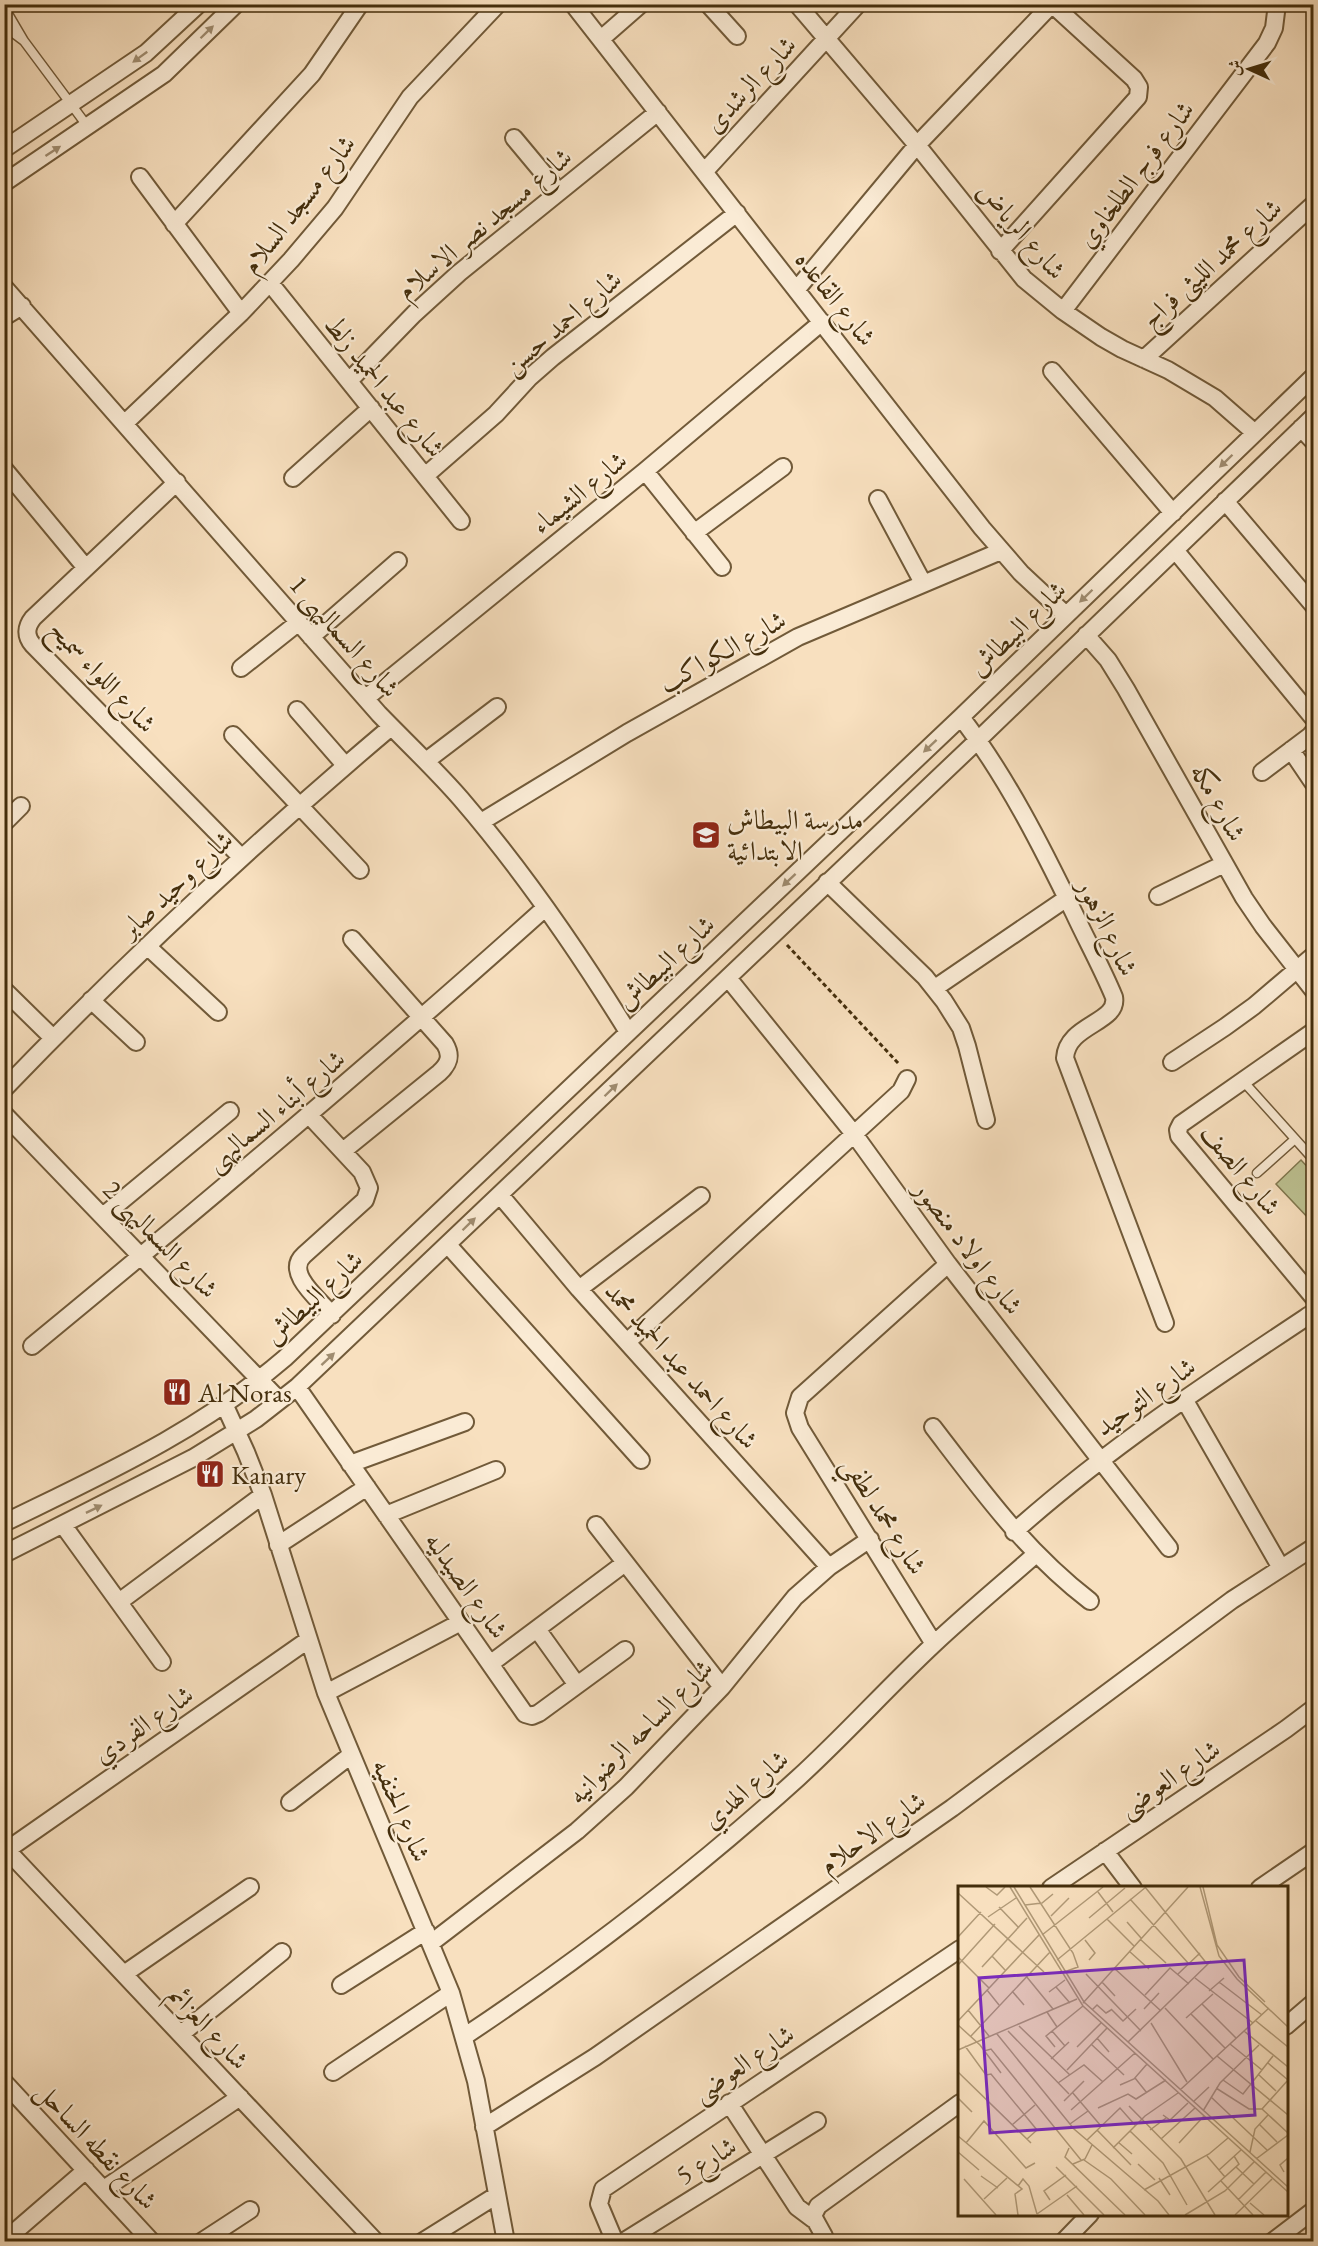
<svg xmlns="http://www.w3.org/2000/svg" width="1318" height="2246" font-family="'EB Garamond',Amiri,serif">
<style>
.green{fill:#bdc292;stroke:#80784f;stroke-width:1.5}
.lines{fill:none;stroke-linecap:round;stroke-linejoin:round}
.service-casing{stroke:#715a39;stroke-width:11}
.minor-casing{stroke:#715a39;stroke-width:20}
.path{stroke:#442e0c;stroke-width:3;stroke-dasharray:4.5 3;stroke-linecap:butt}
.service{stroke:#faebd5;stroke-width:8}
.minor{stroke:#faebd5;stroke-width:16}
.oneway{fill:#9f8c70}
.labels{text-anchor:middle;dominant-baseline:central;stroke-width:4.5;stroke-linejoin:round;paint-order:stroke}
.street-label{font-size:27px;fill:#442e0c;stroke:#faebd5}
.poi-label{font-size:27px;fill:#442e0c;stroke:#faebd5;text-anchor:start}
.inset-road{fill:none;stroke:#b09977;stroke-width:1.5}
.view{fill:#7b2cbf;fill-opacity:0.15;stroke:#7b2cbf;stroke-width:3}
.inset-edge{fill:none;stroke:#442e0c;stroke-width:3}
</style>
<rect width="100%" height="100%" fill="#f8e0bf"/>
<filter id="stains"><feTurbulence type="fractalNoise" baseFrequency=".00333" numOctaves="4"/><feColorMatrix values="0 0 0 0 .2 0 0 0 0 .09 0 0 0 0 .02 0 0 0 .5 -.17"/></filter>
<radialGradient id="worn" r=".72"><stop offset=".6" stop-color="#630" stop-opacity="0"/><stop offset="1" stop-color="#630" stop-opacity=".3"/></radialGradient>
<path class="green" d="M 1301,1160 L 1313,1173 L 1313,1223 L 1276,1184 Z"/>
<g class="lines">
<g class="service-casing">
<path id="service" d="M 4,7 L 24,41 L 4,26
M 24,41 L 88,127
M 1243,1081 L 1314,1160
M 1257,1173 L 1295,1139"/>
</g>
<g class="minor-casing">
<path id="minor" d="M 573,4 L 982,528 L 1021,573 L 1066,615
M 708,4 L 737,36
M 797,4 L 917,145 L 1024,279 L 1063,311 L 1101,337 L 1122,349 L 1168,370 L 1215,398 L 1255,433
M 601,39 L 641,4
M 514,138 L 559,192
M 4,149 L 146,53 L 199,4
M 704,172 L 858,4
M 140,177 L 241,313
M 4,183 L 164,74 L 236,4
M 174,224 L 312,74 L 360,4
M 1000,251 L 1138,97 L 1139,87 L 1134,79 L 1052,4
M 270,283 L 461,521
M 4,287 L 379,714 C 406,742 435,769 461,799 C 523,871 578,951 628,1032
M 797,289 L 917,145 L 1052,4
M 1063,311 L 1267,43 L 1274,28 L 1277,4
M 4,317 L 22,306
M 1144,359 L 1314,204
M 1052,371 L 1173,513
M 349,381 L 414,314 L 459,273 L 658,112
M 125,423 L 241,313 L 291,260 L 335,208 L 410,97 L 498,4
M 1301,428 L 1314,442
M 4,469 L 86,568
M 645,471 L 722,567
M 425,476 L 496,414 L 529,378 L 553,357 L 737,213
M 293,478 L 371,408
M 177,482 L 33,618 C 26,627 25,636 33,645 L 241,857
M 878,499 L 923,583
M 1225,501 L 1314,606
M 694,533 L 783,467
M 1175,550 L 1314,719
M 1086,635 L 1108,660 L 1126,689 L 1244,898 L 1263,926 L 1314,991
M 311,637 L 398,561
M 241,668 L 299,622
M 366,698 L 645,471 L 822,322
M 297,710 L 345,765
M 961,717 C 1007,778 1041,845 1074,913 C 1087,941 1102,968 1114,997 C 1119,1023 1067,1024 1065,1058 L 1165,1323
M 233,735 L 360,870
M 1291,750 L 1314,784
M 426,761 L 497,707
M 1262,772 L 1310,736 L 1314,731
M 481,822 L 627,733 L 798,637 L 1001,551
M 4,823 L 21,806
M 827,882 L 925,977 L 944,1001 L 961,1028 L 967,1046 L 986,1120
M 1158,896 L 1224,864
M 147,946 L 218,1012
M 728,978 L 854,1134 L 948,1264 L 1169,1548
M 935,988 L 1067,898
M 4,990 L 53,1038
M 91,1000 L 136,1042
M 1314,1031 L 1181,1124 L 1178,1130 L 1179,1136 L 1314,1298
M 1172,1062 L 1225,1027 L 1254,1006 L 1314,955
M 4,1089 C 127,961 256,841 391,727
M 4,1114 L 279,1400
M 309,1115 L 362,1172 L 369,1188 L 365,1200 L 304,1255 C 284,1273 320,1300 332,1315
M 343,1151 L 439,1073 C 449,1064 452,1056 445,1044 L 352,939
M 500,1195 L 579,1289 L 829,1567
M 103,1216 L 230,1111
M 448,1245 L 641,1460
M 579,1289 L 701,1196
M 627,1342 L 901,1091 L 907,1079
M 32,1346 C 206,1203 378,1058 545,908
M 297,1387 L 525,1714 L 532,1716 L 539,1713 L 625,1650
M 1184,1399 L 1281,1568
M 225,1406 L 246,1452 L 263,1495 L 326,1693 L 451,1993 L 476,2081 L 506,2242
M 933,1427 C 982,1491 1025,1551 1090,1601
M 350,1464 L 465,1422
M 386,1515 L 496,1470
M 4,1523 C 104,1474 200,1431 285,1358 L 961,717 L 1314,376
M 63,1525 L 162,1662
M 596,1525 L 722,1687
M 1014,1532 C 1108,1448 1210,1381 1314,1312
M 278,1545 L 367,1487
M 4,1554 L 193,1458 L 256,1419 L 297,1387 L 978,740 L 1314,416
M 119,1602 L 263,1495
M 537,1629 L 577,1685
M 934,1644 L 800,1428 L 795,1413 L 800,1397 L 948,1264
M 490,1664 L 625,1563
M 326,1693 L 461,1622
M 290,1802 L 351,1755
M 4,1847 L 376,2242
M 7,1850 L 308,1640
M 1105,1851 L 1133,1888
M 1051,1888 L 1286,1729 L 1314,1708
M 1260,1888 L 1314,1851
M 431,1943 L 577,1831 L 626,1787 L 722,1687 L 795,1597 L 829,1567 L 870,1539
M 124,1974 L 250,1887
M 341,1985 L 426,1931
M 1286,2026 L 1314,2002
M 181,2034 L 282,1952
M 465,2036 C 582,1958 693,1873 798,1778 C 845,1735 887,1688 934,1644 C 967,1613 1002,1584 1036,1554
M 333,2072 L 451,1993
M 4,2082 L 152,2242
M 729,2103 L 797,2207 L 813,2219
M 484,2127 L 595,2057 L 952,1808 L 1232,1600 L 1314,1547
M 104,2189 L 240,2097
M 4,2241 L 86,2170
M 201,2242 L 250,2210
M 422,2242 L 497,2195
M 615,2242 L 599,2204 L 603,2189 L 960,1949
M 623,2242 L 817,2121
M 824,2242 L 824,2236 L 813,2216 L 818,2206 L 960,2103
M 1063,2242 L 1090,2214
M 1272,2242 L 1314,2210"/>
</g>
<path class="path" d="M 787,945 L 899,1064"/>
<use href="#service" class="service"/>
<use href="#minor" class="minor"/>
</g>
<defs><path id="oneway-solid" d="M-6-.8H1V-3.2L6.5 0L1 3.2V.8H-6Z" transform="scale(1.5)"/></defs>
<g class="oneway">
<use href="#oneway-solid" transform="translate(207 32) rotate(-44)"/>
<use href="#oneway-solid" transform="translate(140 57) rotate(144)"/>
<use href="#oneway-solid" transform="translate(53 151) rotate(-33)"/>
<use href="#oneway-solid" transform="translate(1226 461) rotate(136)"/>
<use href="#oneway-solid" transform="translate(1086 596) rotate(136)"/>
<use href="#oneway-solid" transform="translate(930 746) rotate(137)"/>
<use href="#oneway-solid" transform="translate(789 880) rotate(137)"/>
<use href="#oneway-solid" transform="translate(611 1090) rotate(-44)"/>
<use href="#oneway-solid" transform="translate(469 1224) rotate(-44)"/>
<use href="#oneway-solid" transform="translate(328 1359) rotate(-43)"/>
<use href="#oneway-solid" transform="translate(94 1509) rotate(-26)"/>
</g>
<defs>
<g id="school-square" transform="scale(1.5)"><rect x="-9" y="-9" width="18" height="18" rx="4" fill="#8f2418" stroke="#faebd5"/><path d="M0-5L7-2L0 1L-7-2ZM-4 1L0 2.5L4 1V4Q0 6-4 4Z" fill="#fff"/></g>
<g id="restaurant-square" transform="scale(1.5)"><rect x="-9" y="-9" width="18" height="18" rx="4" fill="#8f2418" stroke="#faebd5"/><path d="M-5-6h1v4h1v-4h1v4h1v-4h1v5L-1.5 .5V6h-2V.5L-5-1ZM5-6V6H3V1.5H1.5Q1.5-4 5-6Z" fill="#fff"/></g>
</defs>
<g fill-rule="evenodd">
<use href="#school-square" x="706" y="835"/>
<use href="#restaurant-square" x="177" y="1392"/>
<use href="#restaurant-square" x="210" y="1474"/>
</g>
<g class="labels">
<g class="street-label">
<text transform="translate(750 84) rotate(-47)">شارع الرشدى</text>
<text transform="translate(1135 174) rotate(-53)">شارع فرج الطلخاوي</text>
<text transform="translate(298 204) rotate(-52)">شارع مسجد السلام</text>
<text transform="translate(484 223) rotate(-40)">شارع مسجد نصر الاسلام</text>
<text transform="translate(1022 230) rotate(49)">شارع الرياض</text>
<text transform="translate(1211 263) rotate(-42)">شارع محمد الليثى فراج</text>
<text transform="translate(836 298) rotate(52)">شارع القاعده</text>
<text transform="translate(562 322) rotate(-40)">شارع احمد حسن</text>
<text transform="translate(385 386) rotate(51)">شارع عبد الحميد زلط</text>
<text transform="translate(579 492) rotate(-39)">شارع الشيماء</text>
<text transform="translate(1017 628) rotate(-44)">شارع البيطاش</text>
<text transform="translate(345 636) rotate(49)">شارع السماليهى 1</text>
<text transform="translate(722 651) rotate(-29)">شارع الكواكب</text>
<text transform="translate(103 676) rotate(47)">شارع اللواء سميح</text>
<text transform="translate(1219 802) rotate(61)">شارع مكه</text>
<text transform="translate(176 884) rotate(-43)">شارع وحيد صابر</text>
<text transform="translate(1108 927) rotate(64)">شارع الزهور</text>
<text transform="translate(665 962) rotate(-43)">شارع البيطاش</text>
<text transform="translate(275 1110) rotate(-40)">شارع أبناء السماليهى</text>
<text transform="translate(1241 1169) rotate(51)">شارع الصف</text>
<text transform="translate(161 1239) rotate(46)">شارع السماليهى 2</text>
<text transform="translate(969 1247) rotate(53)">شارع اولاد منصور</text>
<text transform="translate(313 1297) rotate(-43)">شارع البيطاش</text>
<text transform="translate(682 1365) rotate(48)">شارع احمد عبد الحميد محمد</text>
<text transform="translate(1145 1396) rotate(-35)">شارع التوحيد</text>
<text transform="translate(885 1515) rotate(58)">شارع محمد لطفي</text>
<text transform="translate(467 1585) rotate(55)">شارع الصيدليه</text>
<text transform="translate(143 1724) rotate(-35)">شارع الفردي</text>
<text transform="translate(640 1731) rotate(-45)">شارع الساحه الرضوانيه</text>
<text transform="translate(1169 1778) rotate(-34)">شارع العوضى</text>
<text transform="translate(745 1789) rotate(-41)">شارع الهدي</text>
<text transform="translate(402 1810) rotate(67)">شارع الحنفيه</text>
<text transform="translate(872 1832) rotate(-35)">شارع الاحلام</text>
<text transform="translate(209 2027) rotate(47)">شارع العزائم</text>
<text transform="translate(743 2063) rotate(-34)">شارع العوضى</text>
<text transform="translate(97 2145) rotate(47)">شارع نقطه الساحل</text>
<text transform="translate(706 2160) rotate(-32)">شارع 5</text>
</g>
<g class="poi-label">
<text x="727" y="819">مدرسة البيطاش<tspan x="727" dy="31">الابتدائية</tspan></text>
<text x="198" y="1392">Al Noras</text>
<text x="231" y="1474">Kanary</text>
</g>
</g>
<g transform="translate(958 1886)">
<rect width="330" height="330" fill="#f8e0bf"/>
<path class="inset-road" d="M 28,1 L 39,9 L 47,1M 52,1 L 125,120 L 330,306M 56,1 L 126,116 L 330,301M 72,1 L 115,67 L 120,81 L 106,86M 187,1 L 250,79M 242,1 L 261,70 L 279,93 L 330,141M 245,1 L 259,59 L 281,91 L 307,116M 140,6 L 155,26M 0,7 L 86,86M 172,13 L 231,78M 67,19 L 84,17 L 95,8M 41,21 L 61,42M 93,30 L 111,12M 30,31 L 58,12M 131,32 L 167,2M 149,33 L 176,60M 169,36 L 183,52M 84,49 L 145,1M 0,51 L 23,26M 182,53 L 208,77M 127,54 L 137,67 L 131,74M 171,65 L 191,83M 34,70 L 47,84M 0,71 L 31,102M 99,74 L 188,1M 0,79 L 37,38M 24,81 L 69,32M 156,82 L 203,125M 128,88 L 183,145M 220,88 L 242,67M 68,90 L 95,123M 237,92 L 295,137M 144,96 L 157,110M 261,96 L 304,129M 98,101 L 112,117M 29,104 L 41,119M 54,105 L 66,119M 251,105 L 266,92M 91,106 L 107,94M 187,109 L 212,82 L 231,98M 125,117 L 230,1M 244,118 L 278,152M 207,122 L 255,173M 153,123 L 165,135 L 178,123M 186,123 L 201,107M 10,124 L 31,150M 134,124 L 139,119 L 148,127 L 153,124M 89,126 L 99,141M 233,128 L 267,162M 228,132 L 255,108M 0,135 L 81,49M 298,135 L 330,161M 193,137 L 229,196M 0,139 L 22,159 L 43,187M 61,140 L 112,189M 50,145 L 111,208M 94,145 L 107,160M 286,145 L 330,181M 39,148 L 116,243 L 200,315 L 211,329M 13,150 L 92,66M 139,152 L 151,166M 170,156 L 253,75M 133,158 L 166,189M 272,158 L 304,184M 7,160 L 28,189 L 33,188 L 79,244 L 69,253M 97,161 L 88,150 L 125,120M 119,161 L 143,137M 0,164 L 119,113M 26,165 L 33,163 L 123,274M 259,170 L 330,229M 93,173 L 111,156M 109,184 L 149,142M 0,186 L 73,257M 301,189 L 318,205M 177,192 L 189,207M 265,194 L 285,208 L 315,170M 100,197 L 126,179 L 145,196M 162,199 L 176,193 L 189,178M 258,202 L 291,223 L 304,223M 222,204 L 311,122M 114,206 L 143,240M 253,211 L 309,264M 0,212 L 14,226M 106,215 L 126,195M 235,216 L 251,201M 171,220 L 223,273 L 257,329M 140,222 L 170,208 L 178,213 L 208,194M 304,223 L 330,194 L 310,177M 304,223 L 330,247M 113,224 L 177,167M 245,225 L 262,197 L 301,159M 205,229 L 212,234 L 230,217M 112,238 L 130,225M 301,238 L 319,256M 54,239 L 77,219M 139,244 L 173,279M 192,244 L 208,232M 172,245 L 205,277 L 229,319M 0,250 L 64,303 L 57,308 L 60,329M 203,253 L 237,222M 129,254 L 162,222 L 177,239M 160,256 L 174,268M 8,257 L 26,235 L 68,282 L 77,277M 221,257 L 246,230M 111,262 L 107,271 L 167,329M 155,262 L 187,230 L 220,207M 0,266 L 21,284M 292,266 L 297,243 L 310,229M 249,270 L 267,291M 298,273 L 330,249M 126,274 L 153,293 L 187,329M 115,278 L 127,273 L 134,259M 180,278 L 197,294M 98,281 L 146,329M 278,281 L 296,298M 261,284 L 283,264M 326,286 L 322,279 L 330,272M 23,290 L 40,302M 201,292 L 212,309M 6,293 L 38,329M 263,295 L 295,329M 60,300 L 65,293 L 71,300 L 79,328M 186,304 L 251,268 L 270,252M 250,306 L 281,278 L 276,270M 109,309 L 126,329M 26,313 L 49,292M 92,314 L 86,305 L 108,289M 280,314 L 308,286M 292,317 L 306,329M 79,328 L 119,300M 227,329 L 267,305 L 296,276M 277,329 L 314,293"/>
<path class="view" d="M 286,74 L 297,229 L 32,247 L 21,92 Z"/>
<rect width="330" height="330" class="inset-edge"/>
</g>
<rect width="1318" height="2246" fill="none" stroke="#f8e0bf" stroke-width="24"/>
<rect x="6" y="6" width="1306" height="2234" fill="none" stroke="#442e0c" stroke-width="3"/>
<rect x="12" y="12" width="1294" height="2222" fill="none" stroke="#442e0c" stroke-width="1.5"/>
<g transform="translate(1249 69) rotate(274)" stroke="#faebd5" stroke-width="4.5" paint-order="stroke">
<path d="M0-4.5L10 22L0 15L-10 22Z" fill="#442e0c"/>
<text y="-9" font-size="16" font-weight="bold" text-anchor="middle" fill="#442e0c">ش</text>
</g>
<rect width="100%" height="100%" filter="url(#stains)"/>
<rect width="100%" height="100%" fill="url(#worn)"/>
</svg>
